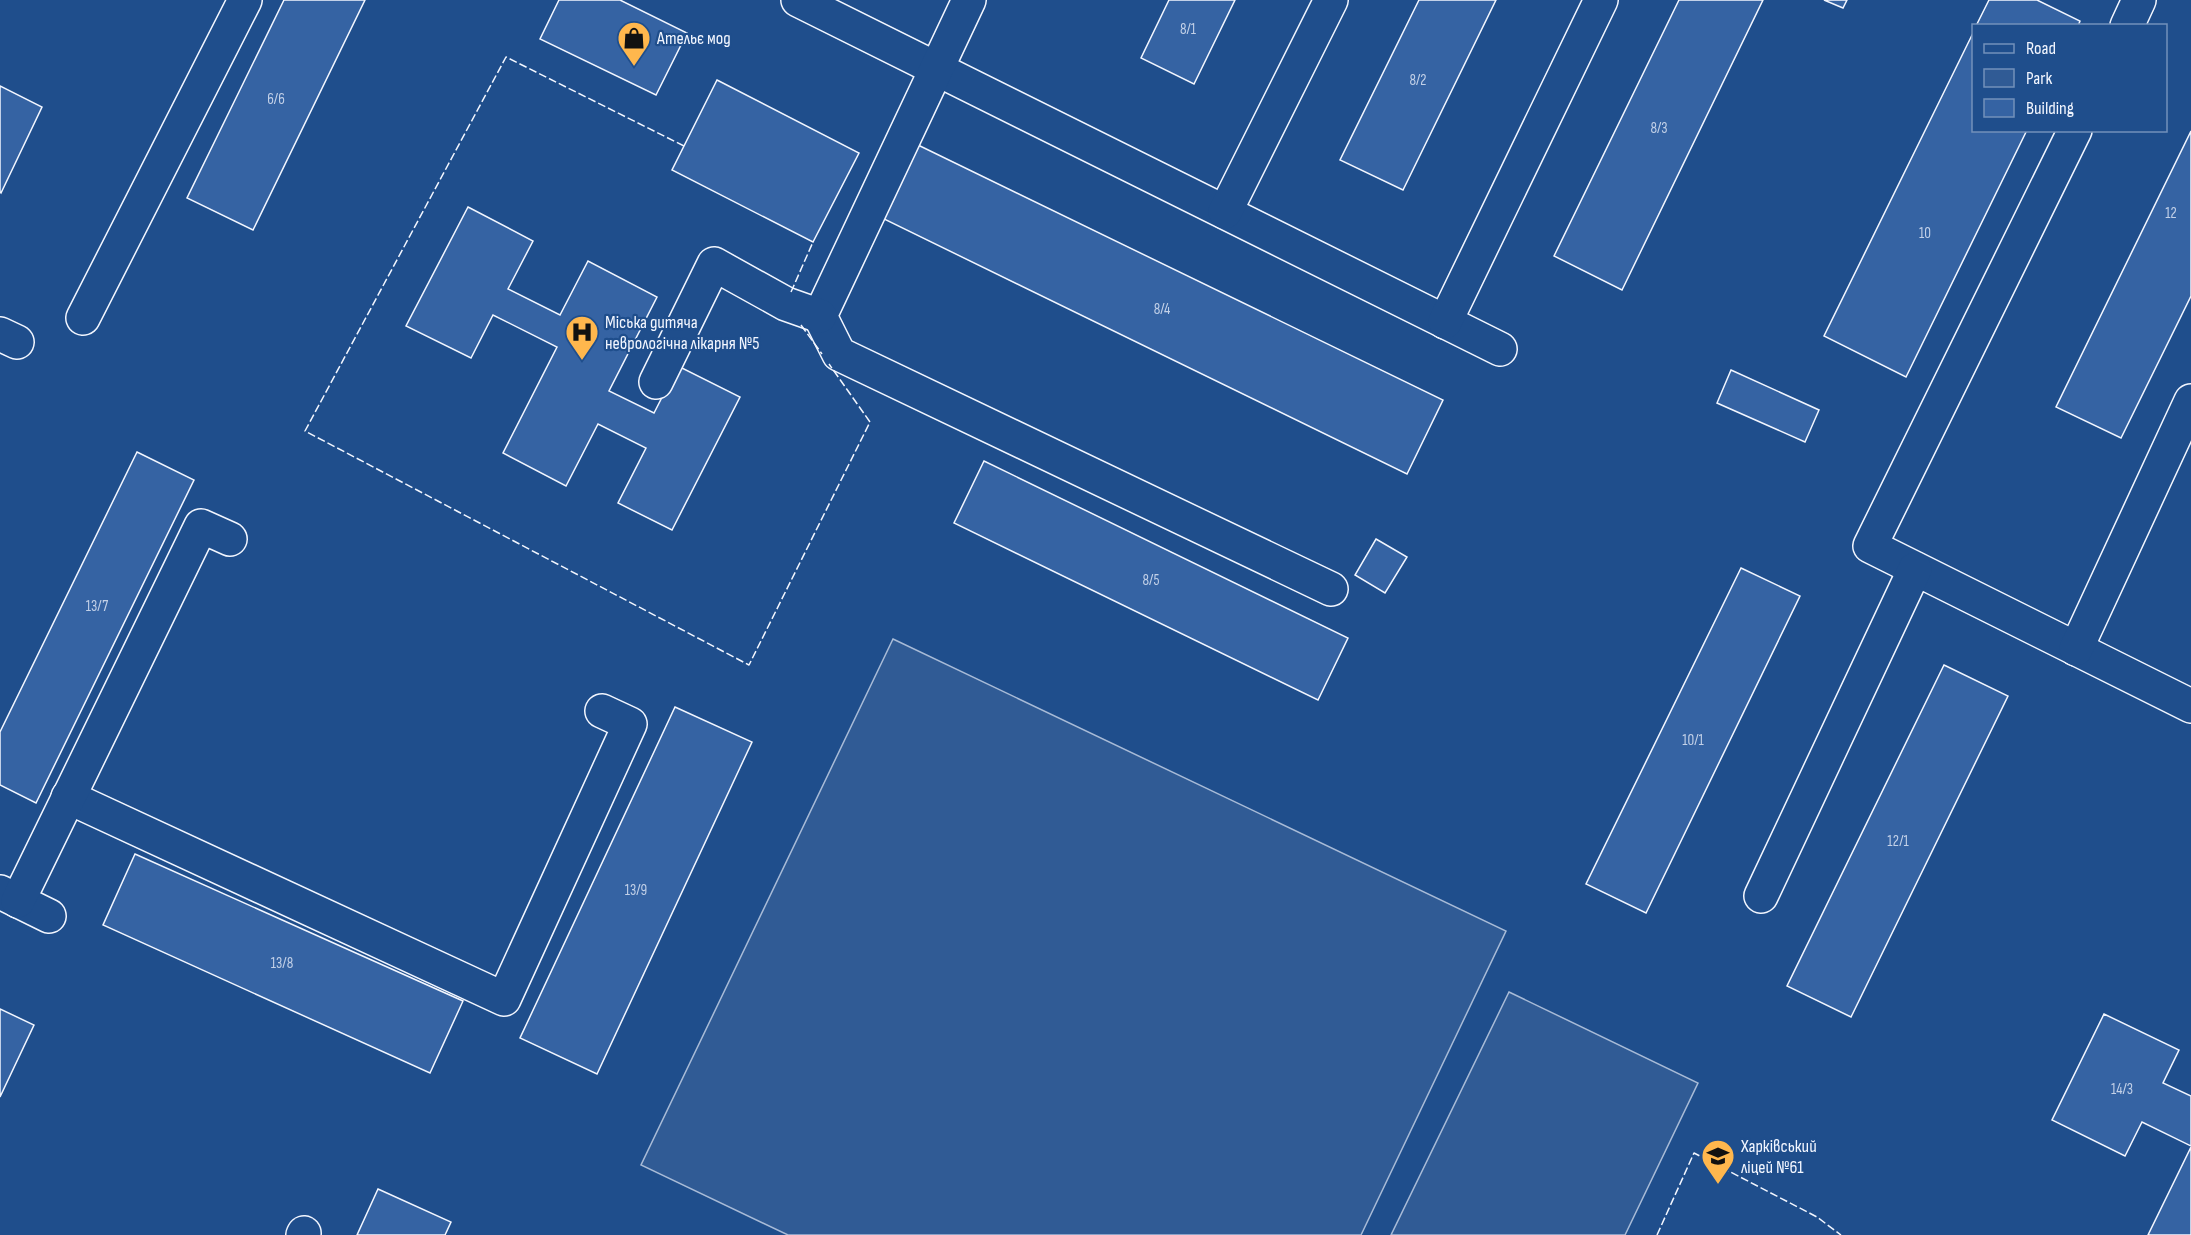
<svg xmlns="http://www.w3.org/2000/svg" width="2191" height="1235" viewBox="0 0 2191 1235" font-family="'Sofia Sans Condensed',sans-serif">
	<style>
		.green { fill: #305b95; stroke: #a8bbd7; stroke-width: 1.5 }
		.building { fill: #3563a3; stroke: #f2f6ff; stroke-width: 1.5 }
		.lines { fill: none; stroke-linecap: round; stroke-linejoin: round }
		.minor-casing { stroke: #f2f6ff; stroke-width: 36 }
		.minor { stroke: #1f4e8c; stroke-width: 33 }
		.fence { stroke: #f2f6ff; stroke-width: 1.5; stroke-dasharray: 8 3; stroke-linecap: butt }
		.labels { text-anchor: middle; stroke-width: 4.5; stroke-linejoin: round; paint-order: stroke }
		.number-label { font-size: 15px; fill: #c3d1e8 }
		.poi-label { font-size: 18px; fill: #f2f6ff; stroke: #1f4e8c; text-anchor: start }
	</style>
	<rect width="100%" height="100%" fill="#1f4e8c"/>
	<g class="green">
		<path d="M893,639l613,292 -145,304h-573l-147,-70z"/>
		<path d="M1509,992l189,91 -73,152h-234z"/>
	</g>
	<g class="building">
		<path d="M284,0h81l-112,230 -66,-32z"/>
		<path d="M559,0h61l67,33 -31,62 -116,-56z"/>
		<path d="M1169,0h66l-41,84 -53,-26z"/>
		<path d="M1419,0h77l-93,190 -63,-30z"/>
		<path d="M1679,0h84l-141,290 -68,-34z"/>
		<path d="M1824,0h23l-4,8z"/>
		<path d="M1989,0h48l43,21 -2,5h-102z"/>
		<path d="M1974,31v99h53l-121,247 -82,-41z"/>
		<path d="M717,80l142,73 -46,89 -141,-72z"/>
		<path d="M0,86l42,21 -41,86 -1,-1z"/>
		<path d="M2191,131v165l-70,142 -65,-31z"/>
		<path d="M918,145l525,255 -36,74 -525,-256z"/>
		<path d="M468,207l65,34 -25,48 52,26 28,-54 69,36 -48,94 45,22 24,-47 62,31 -68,133 -54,-27 28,-55 -48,-24 -32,62 -63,-33 54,-106 -64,-32 -22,43 -65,-32z"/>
		<path d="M1731,370l88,40 -14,32 -88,-39z"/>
		<path d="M137,452l57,28 -158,323 -36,-18v-53z"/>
		<path d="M984,461l364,177 -30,62 -364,-177z"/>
		<path d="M1376,539l31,18 -22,36 -30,-18z"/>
		<path d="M1741,568l59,28 -154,317 -60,-29z"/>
		<path d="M1944,665l64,31 -157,321 -64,-31z"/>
		<path d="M675,707l77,35 -155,332 -77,-36z"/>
		<path d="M135,854l328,147 -33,72 -327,-148z"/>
		<path d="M0,1009l34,16 -34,72z"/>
		<path d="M2104,1014l75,36 -16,33 28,13v50l-49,-24 -17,34 -73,-36z"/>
		<path d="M2191,1147v88h-43z"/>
		<path d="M378,1189l73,33 -6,13h-88z"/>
	</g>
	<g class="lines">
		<defs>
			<g id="minor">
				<path d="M798,0l702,349"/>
				<path d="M969,0l-149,316 19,38 492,235"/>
				<path d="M2127,26l12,-26"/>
				<path d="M2075,130l-205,416 321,160"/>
				<path d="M1225,212l106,-212"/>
				<path d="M83,318l162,-318"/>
				<path d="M1445,322l156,-322"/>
				<path d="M0,334l17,8"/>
				<path d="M656,382l58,-118 72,40 34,12"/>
				<path d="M2076,649l115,-248"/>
				<path d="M68,797l436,202 126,-275 -28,-13"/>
				<path d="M0,892l49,24"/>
				<path d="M1761,896l154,-327"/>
				<path d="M18,901l183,-375 29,13"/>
				<path d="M303,1235l1,-2"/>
			</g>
		</defs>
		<use href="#minor" class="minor-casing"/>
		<use href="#minor" class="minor"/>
		<g class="fence">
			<path d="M684,146l-178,-89 -201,374 444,234 121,-243 -41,-58"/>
			<path d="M791,292l22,-50"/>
			<path d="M801,325l21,29"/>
			<path d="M1657,1235l37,-82 123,64 24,18"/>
		</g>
	</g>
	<defs>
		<symbol id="shop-pin" viewBox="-11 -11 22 30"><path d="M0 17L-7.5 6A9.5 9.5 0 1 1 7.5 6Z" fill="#ffb74d" stroke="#1f4e8c"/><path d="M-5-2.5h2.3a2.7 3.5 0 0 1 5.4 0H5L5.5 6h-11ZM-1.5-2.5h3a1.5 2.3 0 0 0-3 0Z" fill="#111"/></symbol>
		<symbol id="hospital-pin" viewBox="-11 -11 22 30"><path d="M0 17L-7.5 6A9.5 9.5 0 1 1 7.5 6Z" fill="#ffb74d" stroke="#1f4e8c"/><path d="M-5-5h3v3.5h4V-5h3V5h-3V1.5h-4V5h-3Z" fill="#111"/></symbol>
		<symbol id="school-pin" viewBox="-11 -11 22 30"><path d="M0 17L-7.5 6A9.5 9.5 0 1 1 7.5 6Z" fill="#ffb74d" stroke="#1f4e8c"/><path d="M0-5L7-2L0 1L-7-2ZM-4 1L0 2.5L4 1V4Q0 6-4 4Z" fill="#111"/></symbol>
	</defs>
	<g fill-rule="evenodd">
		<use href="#shop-pin" x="615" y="19" width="38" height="52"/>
		<use href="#hospital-pin" x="563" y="313" width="38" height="52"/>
		<use href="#school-pin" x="1699" y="1137" width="38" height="52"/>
	</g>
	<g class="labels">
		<g class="number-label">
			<text x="1188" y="34">8/1</text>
			<text x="1418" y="85">8/2</text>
			<text x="276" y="104">6/6</text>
			<text x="1659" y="133">8/3</text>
			<text x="2171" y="218">12</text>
			<text x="1925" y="238">10</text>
			<text x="1162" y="314">8/4</text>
			<text x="1151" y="585">8/5</text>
			<text x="97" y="611">13/7</text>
			<text x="1693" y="745">10/1</text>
			<text x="1898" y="846">12/1</text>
			<text x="636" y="895">13/9</text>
			<text x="282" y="968">13/8</text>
			<text x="2122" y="1094">14/3</text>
		</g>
		<g class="poi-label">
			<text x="657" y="44">Ательє мод</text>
			<text x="605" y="328">Міська дитяча<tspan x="605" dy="21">неврологічна лікарня №5</tspan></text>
			<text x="1741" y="1152">Харківський<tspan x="1741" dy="21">ліцей №61</tspan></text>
		</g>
	</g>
	<rect x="1972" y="24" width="195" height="108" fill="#1f4e8c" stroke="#7391ba" stroke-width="1.5"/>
	<rect x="1984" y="44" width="30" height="9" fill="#1f4e8c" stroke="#7391ba" stroke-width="1.5"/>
	<text x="2026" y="54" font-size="18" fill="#f2f6ff">Road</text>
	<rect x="1984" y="69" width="30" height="18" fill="#305b95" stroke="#7391ba" stroke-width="1.5"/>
	<text x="2026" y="84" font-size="18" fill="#f2f6ff">Park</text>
	<rect x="1984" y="99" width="30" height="18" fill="#3563a3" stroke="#7391ba" stroke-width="1.5"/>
	<text x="2026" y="114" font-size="18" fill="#f2f6ff">Building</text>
</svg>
